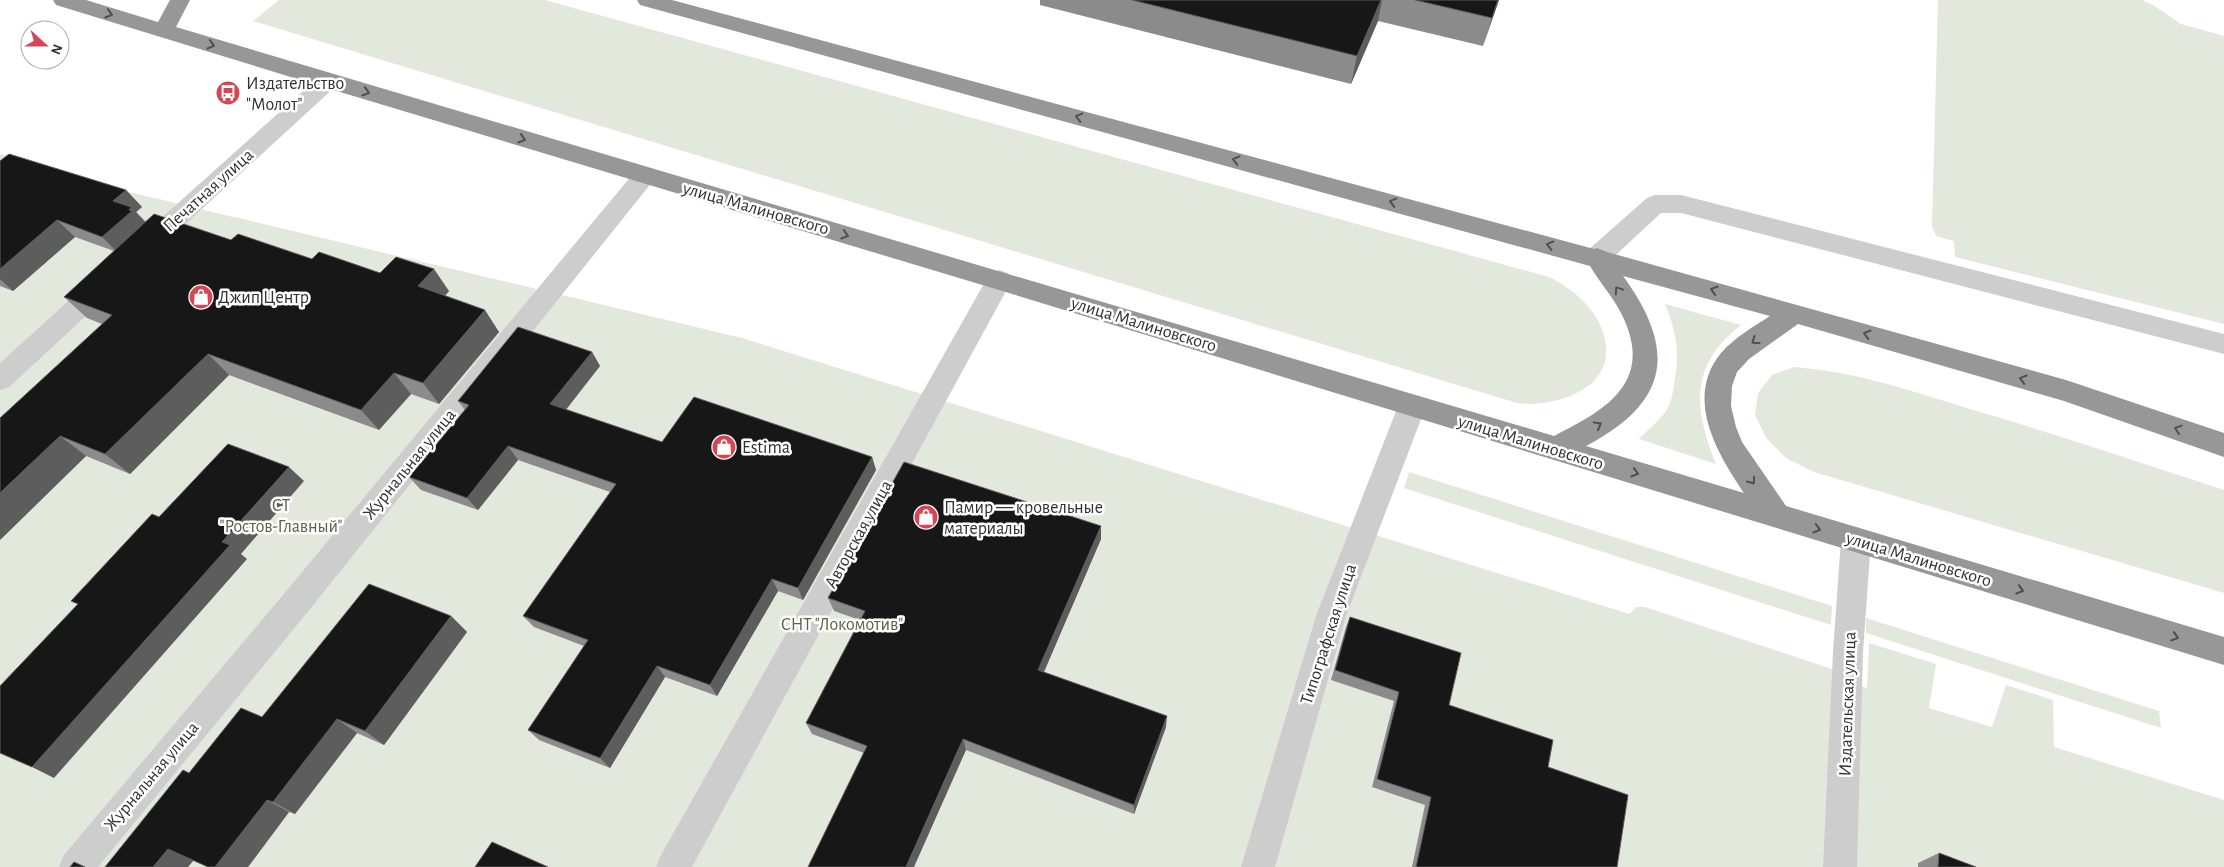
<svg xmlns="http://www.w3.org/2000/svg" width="2224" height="867" viewBox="0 0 2224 867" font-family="'Alegreya Sans',sans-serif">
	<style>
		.green { fill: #e3e8dd }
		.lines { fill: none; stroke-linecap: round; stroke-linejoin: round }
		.lane { fill: #cdcdcd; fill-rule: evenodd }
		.street { fill: #cdcdcd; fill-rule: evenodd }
		.highway { fill: #979797; fill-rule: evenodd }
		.wall { fill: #8b8b8b }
		.shaded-wall { fill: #5d5d5d }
		.building { fill: #171717; stroke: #5d5d5d }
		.oneway { stroke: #4f4f4f }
		.labels { text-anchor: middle; stroke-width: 5; stroke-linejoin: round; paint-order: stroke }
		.poi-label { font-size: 18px; fill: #303030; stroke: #fff; text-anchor: start }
		.street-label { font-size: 18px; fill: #303030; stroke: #fff }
		.park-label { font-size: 18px; fill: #546742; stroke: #fff }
	</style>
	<rect width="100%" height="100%" fill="#fff"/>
	<g class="green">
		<path d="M279,0h266l1004,277c27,13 56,39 57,71 3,44 -56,60 -89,55l-1264,-382z"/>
		<path d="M1938,0h204l11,5 28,19 43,12v288l-269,-67 -1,-16 -18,-5 -4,-10z"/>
		<path d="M0,154l70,24 672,160 887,276 7,-7h9l193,64v8l29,9 2,-45 67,21 -7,44 63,19 14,-42 47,15 1,47 170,53v67h-2224z"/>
		<path d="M1665,304l76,21c-52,41 -47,82 -25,139l-77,-25c9,-9 20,-18 27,-28 5,-7 7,-18 8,-26 6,-32 3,-51 -9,-81z"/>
		<path d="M1794,367c57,4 112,22 166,39 89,26 176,55 264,84v103l-410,-121 -28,-14 -19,-19 -12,-24 3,-22 14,-18z"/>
		<path d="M1409,472l423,134 -1,19 -427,-137z"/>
		<path d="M1866,618l293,93 2,17 -295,-95z"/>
	</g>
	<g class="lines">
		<path class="lane" d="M1655,195h26l543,139v20l-543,-141h-20l-55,51 -9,2 -9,-2 -3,-7 3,-7 59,-52z"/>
		<g class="street">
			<path d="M328,74l8,2 3,5 -3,5 -180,165 -9,3 -9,-3 -3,-6 3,-6 182,-163z"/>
			<path d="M645,167l8,2 4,6 -4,6 -343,428 -212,258h-39l5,-12 224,-266 349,-420z"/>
			<path d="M999,270l9,3 4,7 -320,587h-36l5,-12 329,-582z"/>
			<path d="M104,274l9,3 4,7 -4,7 -104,96 -9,3v-27l95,-86z"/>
			<path d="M1412,395l10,3 4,8 -80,210 -71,251h-34l75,-251 82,-210 4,-8z"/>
			<path d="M1856,527l10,4 5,9 -8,112 -6,215h-34l10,-215 8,-112 5,-9z"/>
		</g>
		<path class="highway" d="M53,0h33l72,22 12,-22h20l-14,27 1378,409c52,-26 101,-54 68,-121 -8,-17 -22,-32 -32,-49l-950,-261 -3,-5h35l922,249 3,-1 10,4 459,128 158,53v24l-160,-56 -266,-77 -49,35 -12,13 -5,14 -1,20 5,21 6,15 44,64 438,131v28l-1225,-375 -679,-204 -264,-81zM1623,276l147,40c-17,11 -36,22 -49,37 -37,45 -4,100 23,140l-158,-47c84,-44 91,-96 37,-170z"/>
	</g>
	<g class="wall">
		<path d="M1040,0h459l-16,46 -105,-25 -27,63 -311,-79z"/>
		<path d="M0,161l126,29 16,17 -6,5 10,10 85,18 81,19 68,14 69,18 -4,5 54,36 -60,72 -28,-10 -32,36 -150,-55 -99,99 -44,-18 -86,84 102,-216 -15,-6 -23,-21 50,-46 -39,-14 -62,54 -13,-5z"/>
		<path d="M592,352l8,14 -34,44 96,32 210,15 4,13 -73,130 -25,-9 -61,105 -52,-19 -55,91 -71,-28 -11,-10 56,-84 -50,-19 -11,-11 87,-124 -92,-32 -40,50 -57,-20 -12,-13 56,-67 -7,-9z"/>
		<path d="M1101,539l-57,133 122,55 -32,87 -168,-64 -102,3 -52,-19 -6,-11 54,-103 -26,-9 -6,-13z"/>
		<path d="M451,616l16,16 -83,113 -27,-12 -62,81 -6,-2 -41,55h-40l-15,-7 -5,7h-83l84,-94 73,-56z"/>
		<path d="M1350,617l99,88 99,62 69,100h-205l13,-62 -53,-18 22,-86 -63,-21 15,-53z"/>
		<path d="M1939,853l37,14h-58v-4z"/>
	</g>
	<g class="shaded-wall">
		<path d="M1381,0h1l-4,21 -27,63 6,-28z"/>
		<path d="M1498,0h1l-16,46z"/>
		<path d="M126,190l16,17 -6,5 11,12 -28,30 -17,-17 11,-36z"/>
		<path d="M57,220l18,17 -62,54 -13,-12v-10z"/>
		<path d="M434,269l15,22 -15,17 -16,-22z"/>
		<path d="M485,310l14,22 -60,72 -16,-21z"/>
		<path d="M592,352l8,14 -41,52 -9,-14z"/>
		<path d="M208,354l21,21 -99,99 -25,-20z"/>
		<path d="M394,373l17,21 -32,36 -18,-20z"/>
		<path d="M60,436l26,20 -86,84v-47z"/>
		<path d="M508,446l10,14 -40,50 -11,-12z"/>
		<path d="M872,457l4,13 -73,130 -5,-12z"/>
		<path d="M289,467l15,14 -63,73 6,5 -193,219 -22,-11 190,-225z"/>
		<path d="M1101,526v13l-61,142 -2,-11z"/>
		<path d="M772,579l6,12 -61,105 -7,-11z"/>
		<path d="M451,616l16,16 -83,113 -19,-14z"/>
		<path d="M657,666l8,11 -55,91 -10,-10z"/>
		<path d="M1167,716l-1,11 -32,87v-9z"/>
		<path d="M337,719l20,14 -62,81 -22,-12z"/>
		<path d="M963,739l3,11 -52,117h-8z"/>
		<path d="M267,800l22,12 -41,55h-33z"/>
		<path d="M168,849l26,11 -6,7h-35z"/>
	</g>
	<g class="building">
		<path d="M1132,0h249l-24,56z"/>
		<path d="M1415,0h83l-6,18z"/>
		<path d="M9,154l117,36 -13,11 18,6 -2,3 3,1 -30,26 -45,-17 -57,49v-108z"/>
		<path d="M154,214l77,26 7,-6 74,25 7,-7 61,21 16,-16 38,12 -16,17 67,24 -62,73 -29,-10 -33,37 -153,-56 -103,100 -45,-18 -60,57v-75l112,-103 -48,-18z"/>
		<path d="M518,327l74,25 -42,52 112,38 32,-45 178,60 -74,131 -26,-9 -62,106 -53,-19 -57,92 -72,-28 60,-90 -65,-24 93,-132 -108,-38 -41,52 -58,-21 60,-72 -11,-4z"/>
		<path d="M228,444l61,23 -67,75 8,3 -198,222 -32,-14v-67l78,-82 -7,-3 81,-87 7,3z"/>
		<path d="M904,462l197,64 -63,144 129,46 -33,89 -171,-66 -57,128h-98l59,-121 -61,-23 59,-112 -37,-13z"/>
		<path d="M369,584l82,32 -86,115 -28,-12 -64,83 -6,-2 -52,67h-7l-40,-18 -15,18h-48l78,-97 6,3 52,-65 21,9z"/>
		<path d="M1350,617l111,36 -12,52 104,35 -5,27 80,28 -11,72h-201l15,-70 -54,-18 22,-87 -64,-22z"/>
		<path d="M492,842l56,25h-73z"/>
		<path d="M1939,853l37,14h-38z"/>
		<path d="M74,862l11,5h-15z"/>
	</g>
	<defs><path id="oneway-chevron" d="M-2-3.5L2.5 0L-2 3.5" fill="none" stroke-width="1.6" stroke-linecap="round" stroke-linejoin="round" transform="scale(1.25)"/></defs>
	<g class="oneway">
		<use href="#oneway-chevron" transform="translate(109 14) rotate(17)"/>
		<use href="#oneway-chevron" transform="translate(211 45) rotate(17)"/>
		<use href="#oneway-chevron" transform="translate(366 92) rotate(17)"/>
		<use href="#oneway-chevron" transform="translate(1079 117) rotate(-165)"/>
		<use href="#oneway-chevron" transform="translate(522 139) rotate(17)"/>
		<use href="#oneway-chevron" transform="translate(1236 160) rotate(-165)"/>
		<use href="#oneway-chevron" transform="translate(1393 202) rotate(-165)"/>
		<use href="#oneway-chevron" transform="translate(845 235) rotate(16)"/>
		<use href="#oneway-chevron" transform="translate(1550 245) rotate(-165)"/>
		<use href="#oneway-chevron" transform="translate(1618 290) rotate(-124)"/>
		<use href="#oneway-chevron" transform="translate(1714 290) rotate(-164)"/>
		<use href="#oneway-chevron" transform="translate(1867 334) rotate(-164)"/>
		<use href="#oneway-chevron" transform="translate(1755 341) rotate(144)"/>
		<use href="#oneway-chevron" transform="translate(2023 379) rotate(-164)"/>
		<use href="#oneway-chevron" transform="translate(1598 425) rotate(-29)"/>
		<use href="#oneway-chevron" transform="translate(2178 429) rotate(-161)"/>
		<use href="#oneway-chevron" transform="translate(1635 473) rotate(17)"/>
		<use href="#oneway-chevron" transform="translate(1752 481) rotate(55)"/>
		<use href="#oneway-chevron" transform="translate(1817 529) rotate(17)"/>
		<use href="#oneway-chevron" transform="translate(2020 590) rotate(17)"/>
		<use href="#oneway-chevron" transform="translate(2175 637) rotate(17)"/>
	</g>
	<defs>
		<symbol id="bus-disc" viewBox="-11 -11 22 22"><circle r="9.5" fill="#d24655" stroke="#fff"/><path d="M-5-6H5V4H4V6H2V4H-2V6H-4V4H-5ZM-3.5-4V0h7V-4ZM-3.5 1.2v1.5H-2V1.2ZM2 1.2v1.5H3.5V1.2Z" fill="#fff"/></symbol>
		<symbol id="shop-disc" viewBox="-11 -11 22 22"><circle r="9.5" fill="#d24655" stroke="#fff"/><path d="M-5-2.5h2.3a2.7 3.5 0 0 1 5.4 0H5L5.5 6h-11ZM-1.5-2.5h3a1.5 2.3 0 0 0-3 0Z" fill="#fff"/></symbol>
	</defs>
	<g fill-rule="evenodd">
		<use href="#bus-disc" x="214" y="79" width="28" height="28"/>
		<use href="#shop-disc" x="187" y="283" width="28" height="28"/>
		<use href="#shop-disc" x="710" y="433" width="28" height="28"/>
		<use href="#shop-disc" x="912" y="503" width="28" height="28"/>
	</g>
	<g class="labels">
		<g class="poi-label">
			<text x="246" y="89">Издательство<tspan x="246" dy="21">"Молот"</tspan></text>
			<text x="218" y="303">Джип Центр</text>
			<text x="742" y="453">Estima</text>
			<text x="944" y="513">Памир — кровельные<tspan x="944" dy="21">материалы</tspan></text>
		</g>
		<g class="street-label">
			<text transform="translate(208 190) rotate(-42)" y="6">Печатная улица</text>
			<text transform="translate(756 208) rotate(16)" y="6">улица Малиновского</text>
			<text transform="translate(1144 324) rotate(17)" y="6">улица Малиновского</text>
			<text transform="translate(1531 442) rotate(17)" y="6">улица Малиновского</text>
			<text transform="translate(409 464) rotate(-51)" y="6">Журнальная улица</text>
			<text transform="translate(858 534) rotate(-61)" y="6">Авторская улица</text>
			<text transform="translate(1919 559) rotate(17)" y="6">улица Малиновского</text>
			<text transform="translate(1328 634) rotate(-72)" y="6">Типографская улица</text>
			<text transform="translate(1847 704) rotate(-88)" y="6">Издательская улица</text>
			<text transform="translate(151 776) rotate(-50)" y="6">Журнальная улица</text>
		</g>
		<g class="park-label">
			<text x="281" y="511">СТ<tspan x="281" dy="21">"Ростов-Главный"</tspan></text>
			<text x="842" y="630">СНТ "Локомотив"</text>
		</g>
	</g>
	<g transform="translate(45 45) rotate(111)"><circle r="24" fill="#ffffff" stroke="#acacac"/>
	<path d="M0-4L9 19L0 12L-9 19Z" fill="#d24655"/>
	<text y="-8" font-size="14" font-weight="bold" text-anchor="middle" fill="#303030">N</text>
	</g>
</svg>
